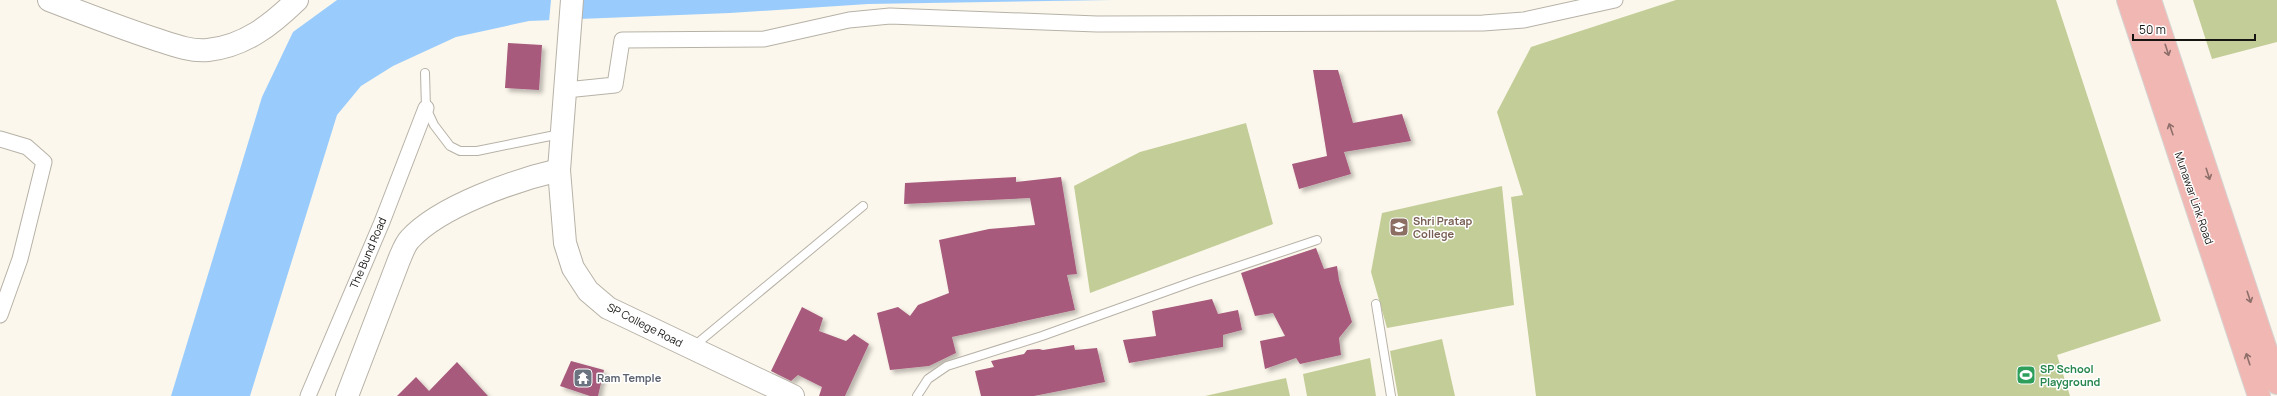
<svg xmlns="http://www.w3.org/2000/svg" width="2277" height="396" viewBox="0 0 2277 396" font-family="Manrope,sans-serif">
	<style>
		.green { fill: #c3cd97 }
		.water { fill: #99ccfc }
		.pier { fill: #fcf7ec }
		.building { fill: #a75a7c; filter: url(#shadow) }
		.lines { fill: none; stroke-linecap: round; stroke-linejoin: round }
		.lane-casing { stroke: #b7b2a7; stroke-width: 10 }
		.street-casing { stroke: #b7b2a7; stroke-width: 17 }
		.secondary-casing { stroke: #b7b2a7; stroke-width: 24 }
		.primary-casing { stroke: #d5d5d4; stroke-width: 24 }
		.lane { stroke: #fff; stroke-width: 8 }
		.street { stroke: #fff; stroke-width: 15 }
		.secondary { stroke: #fff; stroke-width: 22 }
		.primary { stroke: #f1b8b3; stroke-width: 22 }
		.oneway { stroke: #8f6f6b }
		.labels { text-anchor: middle; stroke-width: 3; stroke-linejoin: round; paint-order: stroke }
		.street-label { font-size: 11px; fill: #171512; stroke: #fff }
		.education-label { font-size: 11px; font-weight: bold; fill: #785e54; stroke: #fff; text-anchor: start }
		.leisure-label { font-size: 11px; font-weight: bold; fill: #27864d; stroke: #fff; text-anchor: start }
		.worship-label { font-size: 11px; font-weight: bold; fill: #5b616d; stroke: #fff; text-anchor: start }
	</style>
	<defs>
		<filter id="shadow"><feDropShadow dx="3.5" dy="3.5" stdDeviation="2" flood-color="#0004"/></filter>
	</defs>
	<rect width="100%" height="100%" fill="#fcf7ec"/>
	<g class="green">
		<path d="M1676,0h380l105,321 -104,34 13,41h-534l-25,-199 12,-2 -26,-83 34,-65z"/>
		<path d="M2193,0h84v42l-65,17z"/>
		<path d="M1246,123l27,101 -183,69 -16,-107 66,-34z"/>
		<path d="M1502,186l12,119 -127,23 -16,-56 11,-59z"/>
		<path d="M1442,339l13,57h-57l-8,-45z"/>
		<path d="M1370,358l6,38h-69l-4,-22z"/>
		<path d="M1286,378l4,18h-85z"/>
	</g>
	<path class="water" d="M337,0h775l-244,4 -138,9 -201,8 -73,16 -63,29 -32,20 -24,29 -87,281h-79l91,-299 31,-65z"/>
	<path class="pier" d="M551,0h27l-1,21 -28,1z"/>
	<g class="building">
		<path d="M508,43l34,2 -3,45 -34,-2z"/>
		<path d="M1313,70h25l15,53 49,-9 9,27 -67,11 7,22 -52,15 -7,-25 35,-8z"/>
		<path d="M1016,177v5l45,-5 16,97 -10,1 8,35 -123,27 4,16 -27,13 -39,4 -13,-57 21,-6 12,9 8,-11 31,-12 -10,-53 50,-11 46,-4 -5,-27 -126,6 1,-21z"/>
		<path d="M1316,248l8,21 13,-3 2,14 13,42 -13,16 2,17 -41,9 -4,-6 -31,11 -5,-28 25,-5 -12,-23 -18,3 -14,-43z"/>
		<path d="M1212,299l6,15 20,-4 4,20 -19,5v12l-94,16 -6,-23 33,-4 -4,-25z"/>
		<path d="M802,307l21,11 -4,13 27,10 8,-7 15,10 -24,52h-26l3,-9 -24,-12 -7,6 -20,-10z"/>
		<path d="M1074,345l1,5 22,-2 8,34 -71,14h-53l-6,-25 19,-4 -3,-6 33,-7 3,-4 12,-1 4,1z"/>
		<path d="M571,361l33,9 -6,26h-8l-30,-10z"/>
		<path d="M457,362l31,34h-91l19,-19 13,14z"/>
	</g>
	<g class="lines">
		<defs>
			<g id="lane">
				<path d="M425,73l1,35 8,17 16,21 10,5h17l83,-17"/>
				<path d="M1376,304l15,92"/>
				<path d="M694,346l169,-140"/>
				<path d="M917,396l11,-17 19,-13 95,-30 153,-55 122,-41"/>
			</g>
			<g id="street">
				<path d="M566,90l49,-5 7,-45 142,-1 85,-19 41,-4 207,8 386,-1 41,-3 91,-20"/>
				<path d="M0,139l27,8 17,15 -24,97 -20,56"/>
				<path d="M308,396l74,-174 44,-114"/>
			</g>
			<g id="secondary">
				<path d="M49,0c36,14 72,28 109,40 15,5 34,12 50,10 37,-4 63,-25 89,-50"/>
				<path d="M572,0l-13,170 6,73 8,25 15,23 20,17 185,88"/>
				<path d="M347,396l52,-136c3,-7 6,-16 11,-21 30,-33 106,-59 149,-69"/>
			</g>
			<g id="primary">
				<path d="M2128,0l131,396"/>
				<path d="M2150,0l127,383"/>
			</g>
		</defs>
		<use href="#lane" class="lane-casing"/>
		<use href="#street" class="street-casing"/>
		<use href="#secondary" class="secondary-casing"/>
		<use href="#primary" class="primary-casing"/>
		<use href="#lane" class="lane"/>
		<use href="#street" class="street"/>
		<use href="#secondary" class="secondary"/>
		<use href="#primary" class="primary"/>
	</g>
	<defs><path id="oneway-shaft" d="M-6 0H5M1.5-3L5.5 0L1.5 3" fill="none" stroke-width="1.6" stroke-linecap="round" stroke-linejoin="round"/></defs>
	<g class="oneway">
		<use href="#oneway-shaft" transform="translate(2167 50) rotate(72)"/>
		<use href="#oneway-shaft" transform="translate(2171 129) rotate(-109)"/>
		<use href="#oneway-shaft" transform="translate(2208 174) rotate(72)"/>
		<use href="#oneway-shaft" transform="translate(2249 297) rotate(72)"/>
		<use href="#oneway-shaft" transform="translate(2248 359) rotate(-108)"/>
	</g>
	<defs>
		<symbol id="university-square" viewBox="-11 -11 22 22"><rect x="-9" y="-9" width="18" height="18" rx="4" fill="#8d6e63" stroke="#fff"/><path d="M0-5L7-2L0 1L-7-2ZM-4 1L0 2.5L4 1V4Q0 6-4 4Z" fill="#fff"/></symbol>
		<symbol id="stadium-square" viewBox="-11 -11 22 22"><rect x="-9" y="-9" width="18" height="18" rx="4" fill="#2e9e5b" stroke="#fff"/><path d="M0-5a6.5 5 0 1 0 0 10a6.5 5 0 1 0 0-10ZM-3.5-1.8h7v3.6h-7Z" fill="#fff"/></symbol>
		<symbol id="temple-square" viewBox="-11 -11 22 22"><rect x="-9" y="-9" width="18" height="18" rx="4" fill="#6b7280" stroke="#fff"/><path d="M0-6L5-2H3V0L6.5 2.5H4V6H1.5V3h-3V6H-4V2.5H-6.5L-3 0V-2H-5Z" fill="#fff"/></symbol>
	</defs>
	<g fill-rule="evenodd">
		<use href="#university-square" x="1388" y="216" width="22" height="22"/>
		<use href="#stadium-square" x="2015" y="364" width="22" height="22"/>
		<use href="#temple-square" x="572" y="367" width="22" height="22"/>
	</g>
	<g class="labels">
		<g class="street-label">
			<text transform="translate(2194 198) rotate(71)" y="4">Munawar Link Road</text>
			<text transform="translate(368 253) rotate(-67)" y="4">The Bund Road</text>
			<text transform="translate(645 325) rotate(27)" y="4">SP College Road</text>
		</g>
		<g class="education-label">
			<text x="1413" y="225">Shri Pratap<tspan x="1413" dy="13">College</tspan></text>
		</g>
		<g class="leisure-label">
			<text x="2040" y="373">SP School<tspan x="2040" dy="13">Playground</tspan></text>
		</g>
		<g class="worship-label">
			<text x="597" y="382">Ram Temple</text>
		</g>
	</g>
	<path d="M2133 34v6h122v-6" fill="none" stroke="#171512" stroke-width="2"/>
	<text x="2139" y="34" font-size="12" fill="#171512" stroke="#ffffff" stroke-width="3" paint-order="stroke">50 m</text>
</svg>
